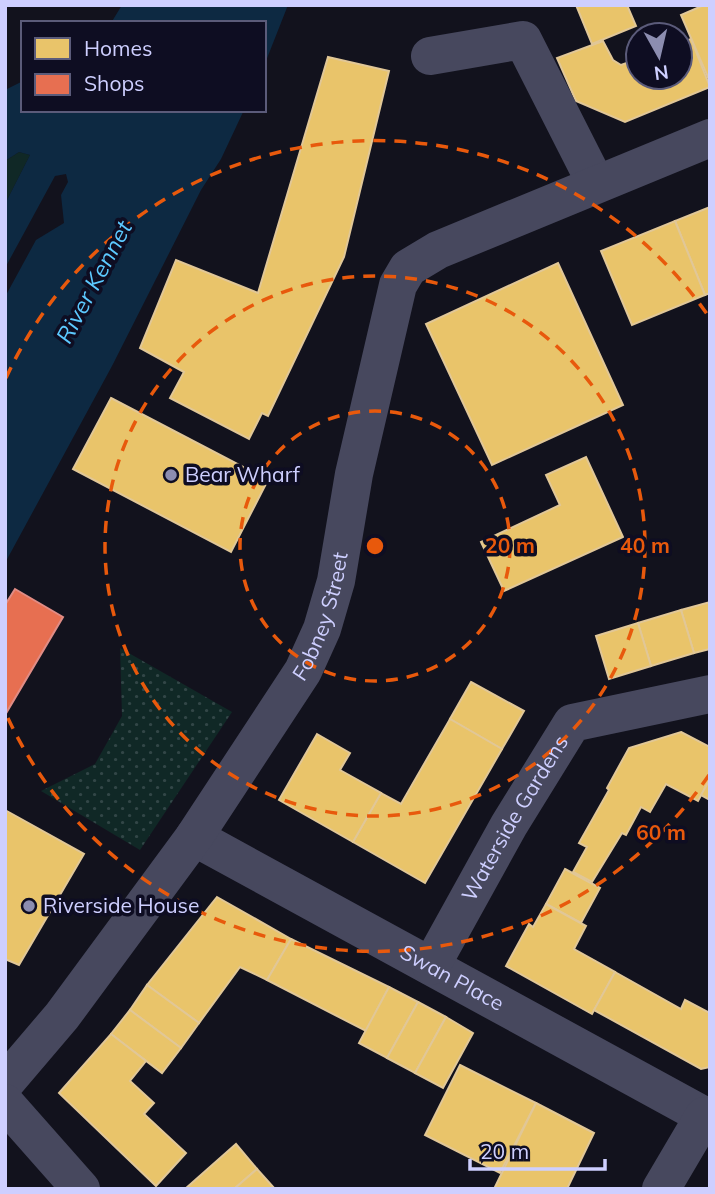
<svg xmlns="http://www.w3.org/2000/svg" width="715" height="1194" viewBox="0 0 715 1194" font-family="Mulish,sans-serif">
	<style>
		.grass { fill: url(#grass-dots) }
		.park { fill: #102826 }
		.water { fill: #0d2942 }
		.homes { fill: #e9c46a; stroke: #e1c797; stroke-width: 2 }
		.shops { fill: #e76f51; stroke: #e08c85; stroke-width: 2 }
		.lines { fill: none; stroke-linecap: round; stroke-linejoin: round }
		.minor { stroke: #47485e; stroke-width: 38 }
		.ring { fill: none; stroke: #e8590c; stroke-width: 3.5; stroke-dasharray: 12 9 }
		.poi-dot { fill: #8c8db0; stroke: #0e0d22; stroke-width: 2.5 }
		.labels { text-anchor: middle; stroke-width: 7; stroke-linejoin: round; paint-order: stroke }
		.poi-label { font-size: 21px; fill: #cecfff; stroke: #0e0d22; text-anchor: start }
		.street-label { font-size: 21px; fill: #cecfff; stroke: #0e0d22 }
		.water-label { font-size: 23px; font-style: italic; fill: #5cc9ff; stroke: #0e0d22 }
		.centre { fill: #e8590c; stroke: #0e0d22; stroke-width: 3.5 }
		.ring-label { font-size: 21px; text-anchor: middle; font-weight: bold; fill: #e8590c; stroke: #0e0d22; stroke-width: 7; stroke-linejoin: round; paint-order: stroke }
	</style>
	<defs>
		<pattern id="grass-dots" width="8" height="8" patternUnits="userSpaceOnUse" patternTransform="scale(1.75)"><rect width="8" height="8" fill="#102826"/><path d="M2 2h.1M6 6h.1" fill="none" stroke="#324647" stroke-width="1.8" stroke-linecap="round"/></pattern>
	</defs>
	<rect width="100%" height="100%" fill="#12121d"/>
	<path class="grass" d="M120,648l112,64 -92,138 -99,-59 54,-27 27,-48z"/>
	<path class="park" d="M19,152l11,3 -25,49v-43z"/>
	<g class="water">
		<path d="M122,5h166l-24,61v-43h-153z"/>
		<path d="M23,81v29h221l-23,49 -20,31 -89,176 -107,197v-266l31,-57 28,-17 -3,-28 7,-13 -2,-8 -11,2 -50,92v-64l25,-49 -11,-3 -14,9v-71z"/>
	</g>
	<g class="homes">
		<path d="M576,5h51l9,21 -44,18z"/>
		<path d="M704,5h6v77l-29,-67z"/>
		<path d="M691,39l19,48 -85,35 -49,-21 -19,-43 46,-17 10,19 8,5 17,-6v18h42v-34z"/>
		<path d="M328,57l61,14 -45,186 -76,159 -6,-3 -13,26 -79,-41 14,-26 -44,-24 36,-88 82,33z"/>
		<path d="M710,207v86l-5,2 -30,-74z"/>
		<path d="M675,221l30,74 -73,30 -31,-74z"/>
		<path d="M558,263l65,142 -131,60 -66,-141z"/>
		<path d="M111,398l157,82 -37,72 -158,-83z"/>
		<path d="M586,457l37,80 -119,54 -23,-49 79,-37 -14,-30z"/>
		<path d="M710,602v47l-16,4 -13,-43z"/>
		<path d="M681,610l13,43 -43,13 -13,-43z"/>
		<path d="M638,623l13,43 -42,13 -13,-43z"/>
		<path d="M471,682l53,29 -22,38 -52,-30z"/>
		<path d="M450,719l52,30 -77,134 -72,-41 28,-49 20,11z"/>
		<path d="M681,732l29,15v32l-12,22 -32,-17 -16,28 -9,-5 -15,28 -4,-2 -30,49 -19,-10 14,-25 -8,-4 30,-53 -2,-2 22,-40z"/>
		<path d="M317,734l33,19 -10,17 41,23 -28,49 -74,-42z"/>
		<path d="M710,779v21l-9,-5z"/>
		<path d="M5,810l79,44 -65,111 -14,-6z"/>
		<path d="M565,869l35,19 -19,35 -35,-19z"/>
		<path d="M217,897l74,42 -24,41 -27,-13 -41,56 -52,-38z"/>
		<path d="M546,904l40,22 -12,23 41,23 -23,42 -86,-48 23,-42 4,3z"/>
		<path d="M291,939l98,48 -23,44 -99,-51z"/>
		<path d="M615,972l66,37 4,-9 25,13v54l-9,2 -107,-59z"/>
		<path d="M147,985l52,38 -18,25 -51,-38z"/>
		<path d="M389,987l29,15 -31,56 -28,-15z"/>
		<path d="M418,1002l28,15 -31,56 -28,-15z"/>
		<path d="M130,1010l51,38 -19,25 -51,-39z"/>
		<path d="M446,1017l27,16 -30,55 -28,-15z"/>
		<path d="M111,1034l35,27 -16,20 24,22 -10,11 42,39 -30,33 -97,-93z"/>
		<path d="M460,1065l76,38 -36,70 -75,-38z"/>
		<path d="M536,1103l58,30 -27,56h-73z"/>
		<path d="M236,1144l21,25 -23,20h-49z"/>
		<path d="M257,1169l18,20h-41z"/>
	</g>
	<path class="shops" d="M15,589l48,28 -58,98v-110z"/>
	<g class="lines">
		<g class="minor">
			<path d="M430,56l93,-16 73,144"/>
			<path id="s1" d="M194,837l516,282"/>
			<path id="s2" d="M431,966l78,-141 63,-102 138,-29"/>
			<path id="s3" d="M5,1083l57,-67 132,-179 109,-166 19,-42 14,-48 18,-107 44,-189 10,-17 30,-18 272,-112"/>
			<path d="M5,1103l76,86"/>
			<path d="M661,1189l43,-73"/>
		</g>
	</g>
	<g class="ring">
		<circle cx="375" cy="546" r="135"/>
		<circle cx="375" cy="546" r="270"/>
		<path d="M709 775A405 405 0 0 1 6 714M6 378A405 405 0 0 1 709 317"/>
	</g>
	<g class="poi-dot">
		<circle cx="171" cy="475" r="7"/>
		<circle cx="29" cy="906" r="7"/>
	</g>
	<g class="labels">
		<g class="poi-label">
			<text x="185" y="482">Bear Wharf</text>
			<text x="43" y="913">Riverside House</text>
		</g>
		<g class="street-label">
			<text dy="7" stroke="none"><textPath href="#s3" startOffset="567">Fobney Street</textPath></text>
			<text dy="7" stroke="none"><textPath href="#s2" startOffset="170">Waterside Gardens</textPath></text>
			<text dy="7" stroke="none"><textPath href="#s1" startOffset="294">Swan Place</textPath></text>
		</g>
		<g class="water-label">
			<text transform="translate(94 282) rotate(-62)" y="8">River Kennet</text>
		</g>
	</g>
	<circle cx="375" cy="546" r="10" class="centre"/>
	<g class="ring-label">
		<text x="510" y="553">20 m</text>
		<text x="645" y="553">40 m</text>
		<text x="661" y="840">60 m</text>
	</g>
	<rect width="715" height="1194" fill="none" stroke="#cecfff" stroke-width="14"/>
	<rect x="21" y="21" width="245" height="91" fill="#0e0d22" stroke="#5b5b7a" stroke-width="2"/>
	<rect x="35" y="38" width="35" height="21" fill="#e9c46a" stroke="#5b5b7a" stroke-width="2"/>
	<text x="84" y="56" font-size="21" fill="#cecfff">Homes</text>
	<rect x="35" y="74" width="35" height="21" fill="#e76f51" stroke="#5b5b7a" stroke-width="2"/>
	<text x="84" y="91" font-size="21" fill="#cecfff">Shops</text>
	<g transform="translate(659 56) rotate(172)"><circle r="33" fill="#0e0d22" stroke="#5b5b7a" stroke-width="2"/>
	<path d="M0-5L12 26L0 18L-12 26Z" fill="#8c8db0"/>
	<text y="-10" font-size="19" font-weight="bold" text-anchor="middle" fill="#cecfff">N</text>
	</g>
	<path d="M470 1159v10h135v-10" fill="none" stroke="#cecfff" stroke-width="3.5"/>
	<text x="480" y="1159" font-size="21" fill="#cecfff" stroke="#0e0d22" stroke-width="5" paint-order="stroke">20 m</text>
</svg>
